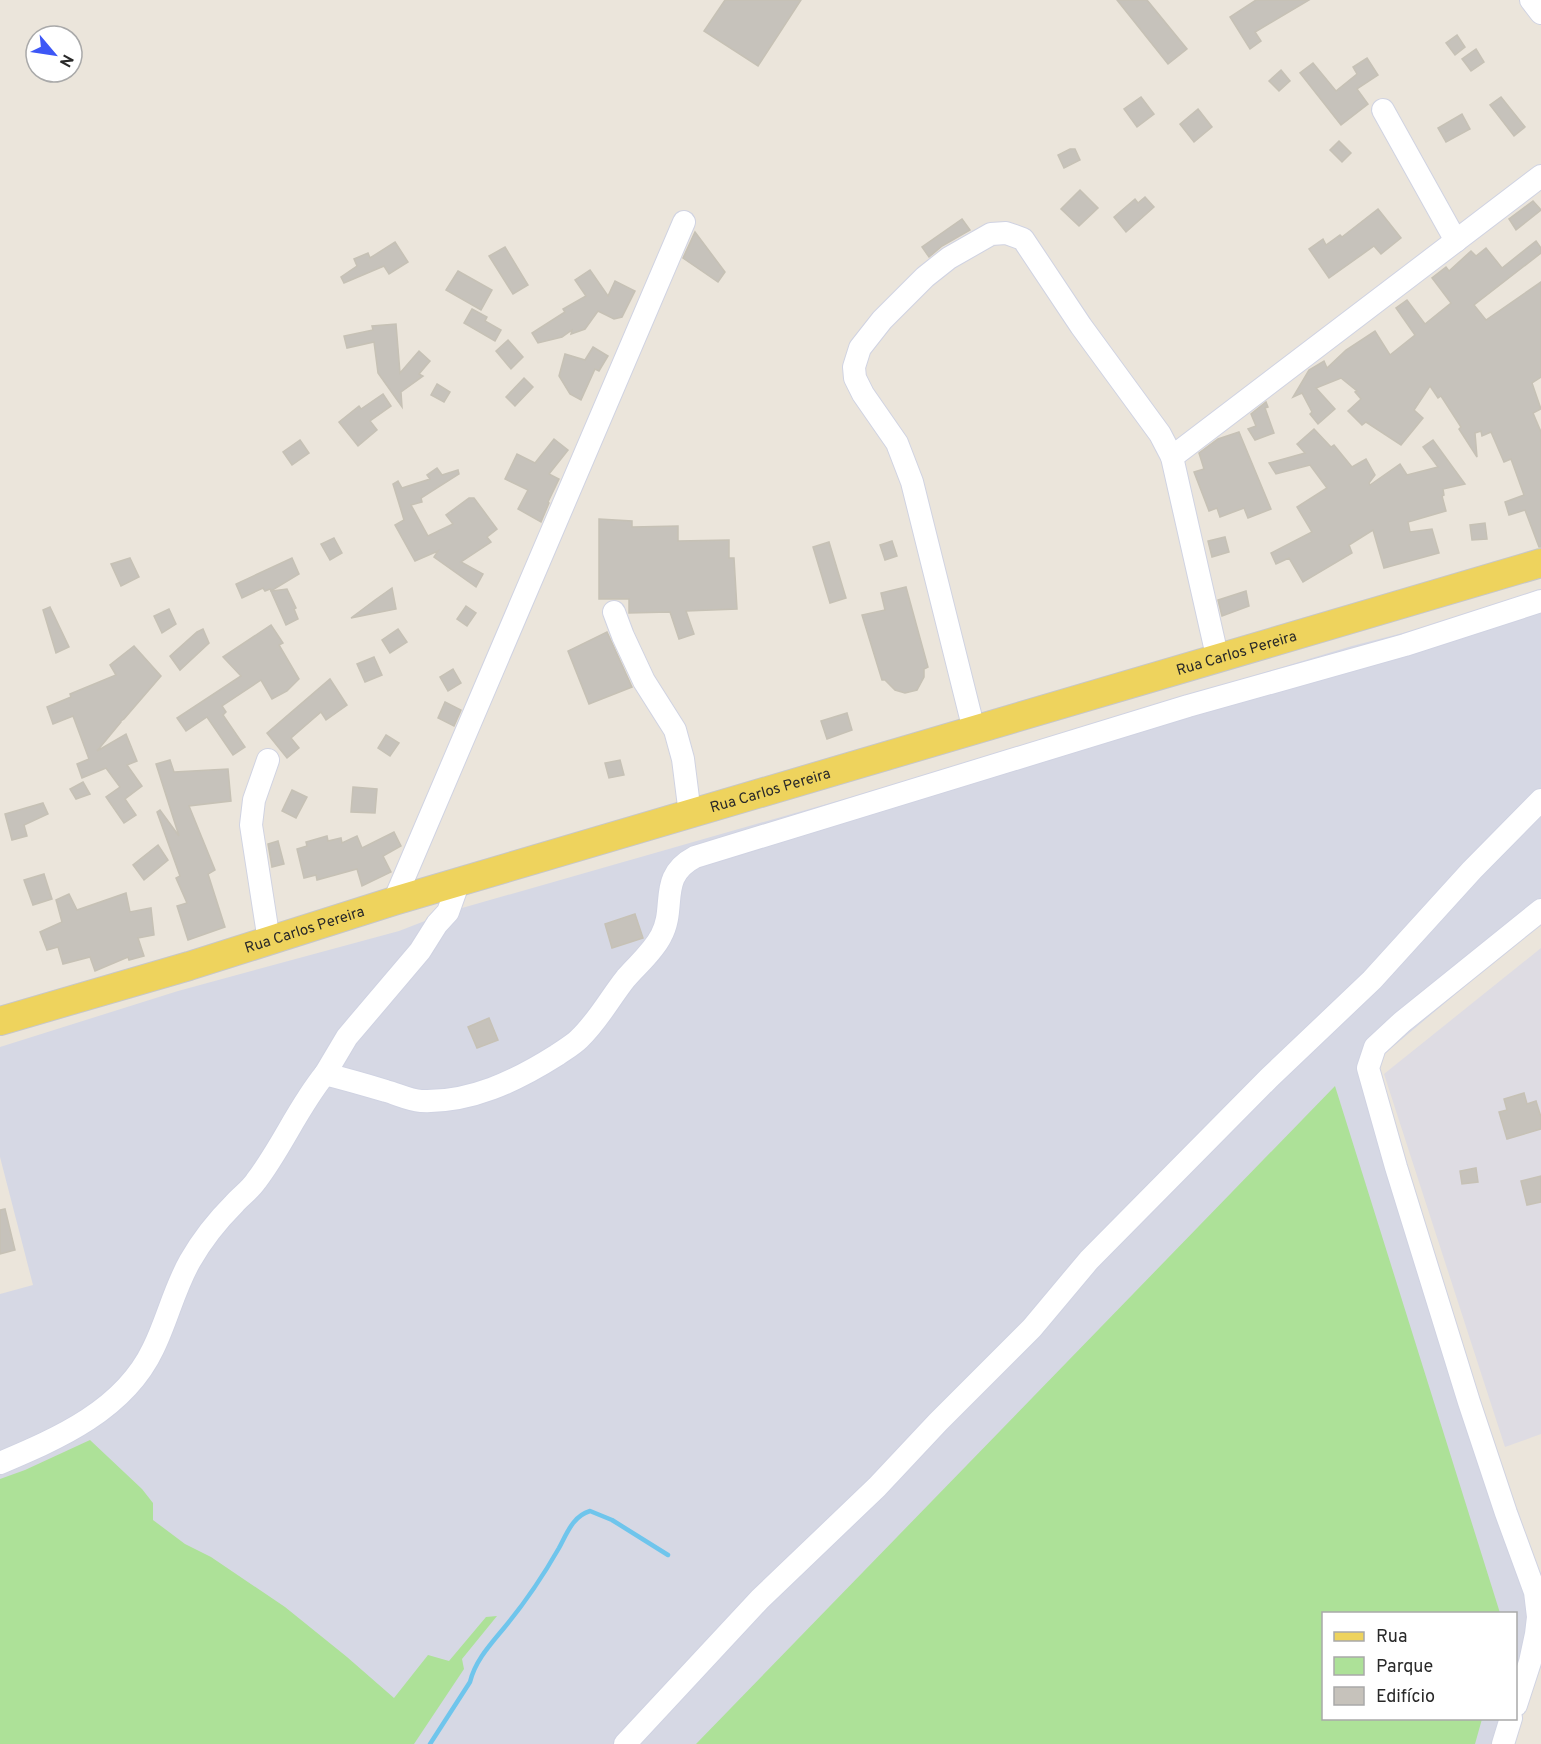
<svg xmlns="http://www.w3.org/2000/svg" width="1541" height="1744" viewBox="0 0 1541 1744" font-family="Overpass,sans-serif">
	<style>
		.industrial { fill: #dedce3 }
		.airport { fill: #d6d8e4; fill-rule: evenodd }
		.green { fill: #ade198 }
		.lines { fill: none; stroke-linecap: round; stroke-linejoin: round }
		.stream { stroke: #6fc5ec; stroke-width: 4.5 }
		.building { fill: #c6c2bb; stroke: #c6c1b5; stroke-width: 1.5 }
		.minor-casing { stroke: #d0d3e2; stroke-width: 24 }
		.major-casing { stroke: #c7c7c7; stroke-width: 30 }
		.minor { stroke: #fff; stroke-width: 22 }
		.major { stroke: #eed35d; stroke-width: 28 }
		.labels { text-anchor: middle; stroke-width: 4.5; stroke-linejoin: round; paint-order: stroke }
		.street-label { font-size: 15px; fill: #292929; stroke: #fff }
	</style>
	<rect width="100%" height="100%" fill="#ebe5db"/>
	<path class="industrial" d="M1541,948v486l-36,13 -121,-373z"/>
	<path class="airport" d="M1541,590v332l-158,133 -8,14 26,96 72,240 38,115 30,77v38l-32,109h-1509v-450l33,-9 -33,-128v-110l178,-56 221,-60 49,-19 403,-115 501,-151 82,-21zM1324,1614h192v104h-192z"/>
	<g class="green">
		<path d="M1335,1086l165,527 -176,1v104l158,1 -7,25h-779z"/>
		<path d="M90,1440l52,49 11,14v17l32,24 26,13 74,50 62,50 47,41 34,-43 21,6 37,-44 11,-1 -35,43 2,10 -50,75h-414v-265l25,-9z"/>
	</g>
	<g class="lines">
		<path class="stream" d="M430,1744l40,-62c5,-21 20,-37 34,-54 20,-24 39,-52 55,-80 8,-15 14,-32 31,-37l22,9 56,35"/>
	</g>
	<g class="building">
		<path d="M725,0h76l-43,66 -54,-35z"/>
		<path d="M1117,0h30l40,49 -19,15z"/>
		<path d="M1256,0h53l-54,32 6,9 -11,8 -20,-32z"/>
		<path d="M1457,35l8,12 -10,8 -9,-12z"/>
		<path d="M1476,49l8,13 -13,9 -9,-12z"/>
		<path d="M1367,58l11,17 -21,14 11,15 -27,21 -41,-52 13,-10 23,28 21,-17 -4,-7z"/>
		<path d="M1281,70l9,11 -11,10 -10,-10z"/>
		<path d="M1141,97l13,17 -17,13 -13,-18z"/>
		<path d="M1501,97l24,30 -11,9 -24,-31z"/>
		<path d="M1198,109l14,18 -18,15 -14,-18z"/>
		<path d="M1462,114l8,15 -24,13 -8,-14z"/>
		<path d="M1339,141l12,12 -9,9 -12,-12z"/>
		<path d="M1070,149h5l5,11 -16,8 -6,-13z"/>
		<path d="M1080,190l18,18 -19,18 -18,-17z"/>
		<path d="M1145,197l9,10 -28,25 -12,-15 21,-18 3,4z"/>
		<path d="M1533,201l8,9 -25,20 -7,-11z"/>
		<path d="M1378,209l23,29 -20,16 -7,-8 -45,32 -20,-29 14,-10 3,6 14,-10 2,2z"/>
		<path d="M962,219l8,11 -28,16 -13,11 -7,-10z"/>
		<path d="M695,232l30,40 -7,10 -35,-24z"/>
		<path d="M1536,241l5,7v5l-67,52 12,15 55,-38v95l-9,6 9,26 -8,4 8,19v115h-2l-14,-37 -16,5 -4,-13 19,-7 -13,-36 -7,3 -13,-30 -9,4 -1,-5 -6,2 2,24 -18,-28 2,-2 -20,-31 -3,2 -8,-12 -16,24 9,8 -22,27 -35,-23 -4,3 -14,-14 13,-12 -6,-7 2,-1 -16,-13 -25,10 19,21 -17,15 -8,-10 2,-2 -10,-19 -9,4 16,-27 15,-9 3,7 19,-18 29,-19 15,24 25,-20 -19,-27 11,-8 18,24 26,-21 -19,-25 14,-11 3,4 22,-20 5,5 10,-8 16,20z"/>
		<path d="M395,242l13,20 -19,12 -5,-8 -40,17 -3,-6 16,-11 -3,-7 14,-6 2,5z"/>
		<path d="M505,247l23,38 -15,9 -24,-38z"/>
		<path d="M590,270l18,26 7,-15 20,10 -13,26 -8,2 -16,-8 -13,18 -14,5 1,-4 -10,7 -24,6 -6,-10 33,-21 -2,-3 23,-13 -11,-16z"/>
		<path d="M458,271l34,19 -11,20 -35,-20z"/>
		<path d="M472,309l15,8 -2,4 16,9 -6,11 -31,-18z"/>
		<path d="M396,324l4,49 19,-22 11,10 -11,13 4,2 -22,16 1,15 -24,-34 -4,-31 -27,6 -3,-12 29,-6 -1,-4z"/>
		<path d="M508,340l15,17 -12,12 -15,-18z"/>
		<path d="M593,347l15,9 -9,15 -4,-2 -14,31 -11,-6 -11,-18 6,-22 20,6z"/>
		<path d="M524,378l9,9 -18,19 -9,-9z"/>
		<path d="M437,384l13,8 -6,10 -13,-7z"/>
		<path d="M383,394l8,12 -21,15 7,9 -19,16 -19,-24 20,-16 2,3z"/>
		<path d="M1266,402l2,5 -3,1 9,25 -19,7 -7,-11 8,-3 -5,-12z"/>
		<path d="M1314,429l17,18 3,-2 18,22 14,-8 9,16 -6,8 1,2 30,-21 7,11 31,-8 -15,-20 10,-7 32,44 -22,5 1,6 -2,1 4,15 -38,11 2,10 22,-3 7,24 -55,15 -11,-38 -24,15 3,8 -49,29 -14,-24 -13,6 -5,-11 41,-21 -15,-25 30,-19 -17,-23 -34,9 -7,-11 36,-10 -8,-9z"/>
		<path d="M1239,432l32,77 -23,9 -4,-10 -24,9 -3,-9 -8,3 -15,-39 10,-3 -5,-16 19,-14z"/>
		<path d="M554,439l14,11 -19,24 10,5 -11,23 1,1 -8,19 -23,-13 10,-19 -23,-11 12,-25 18,9z"/>
		<path d="M300,440l9,13 -17,12 -9,-13z"/>
		<path d="M437,468l5,7 16,-5 1,4 -38,24 1,4 -11,3 17,31 25,-12 -7,-9 23,-17h5l23,31 -10,8 4,5 -30,20 22,12 -7,13 -42,-30 4,-6 -23,10 -20,-36 9,-5 -11,-36 5,-3 4,7 28,-9 -3,-4z"/>
		<path d="M599,519l33,2v6l46,-1v15l51,-1v18h5l3,51 -51,2 8,23 -15,5 -9,-27 -41,1v-14h-30z"/>
		<path d="M1485,523l2,16 -15,1 -2,-15z"/>
		<path d="M1225,537l4,15 -17,5 -4,-16z"/>
		<path d="M334,538l8,15 -12,7 -9,-16z"/>
		<path d="M892,541l5,15 -12,4 -5,-15z"/>
		<path d="M829,542l17,56 -16,5 -17,-56z"/>
		<path d="M130,558l9,19 -18,9 -10,-22z"/>
		<path d="M292,558l7,16 -28,17 -1,-2 -5,2 -2,-3 -21,10 -6,-14z"/>
		<path d="M906,587l22,80 -4,2v8l-7,13 -12,3 -10,-3 -10,-10h-3l-20,-65 23,-5 -4,-17z"/>
		<path d="M392,588l4,21 -45,9 24,-18z"/>
		<path d="M287,589l9,19 -2,1 4,10 -12,6 -15,-34z"/>
		<path d="M1246,591l3,15 -27,10 -4,-16z"/>
		<path d="M466,606l10,7 -9,13 -10,-7z"/>
		<path d="M50,607l19,40 -13,6 -13,-43z"/>
		<path d="M169,609l7,15 -14,9 -8,-17z"/>
		<path d="M271,625l12,18 -4,2 20,34 -12,12 -15,8 -11,-19 -39,26 4,6 -3,3 22,32 -12,8 -26,-38 -21,14 -9,-13 64,-42 -18,-19z"/>
		<path d="M203,629l6,14 -29,27 -10,-14 27,-24z"/>
		<path d="M398,629l9,13 -17,11 -8,-13z"/>
		<path d="M607,632l25,55 -43,17 -21,-53z"/>
		<path d="M134,646l27,30 -37,43 -3,2v1l-24,29 29,-17 11,27 -10,4 15,21 -17,13 11,16 -12,8 -18,-26 14,-10 -14,-19 -24,10 -5,-14 12,-5 -16,-43 -20,8 -6,-17 24,-10 -1,-3 46,-19 -6,-10z"/>
		<path d="M374,657l8,18 -17,7 -8,-18z"/>
		<path d="M453,669l8,14 -13,8 -8,-14z"/>
		<path d="M330,679l17,26 -21,15 -5,-8 -30,26 8,10 -12,10 -20,-25z"/>
		<path d="M445,702l16,8 -7,16 -16,-8z"/>
		<path d="M847,713l5,17 -25,9 -6,-18z"/>
		<path d="M386,735l13,8 -9,13 -12,-8z"/>
		<path d="M170,760l4,12 54,-3 3,32 -42,5 26,64 -7,4 17,53 -37,13 -11,-34 10,-3 -11,-25 4,-2 -23,-64 3,-2 19,26 -23,-72z"/>
		<path d="M620,760l4,15 -15,3 -4,-15z"/>
		<path d="M83,782l7,12 -14,5 -6,-10z"/>
		<path d="M353,787l24,2 -2,24 -24,-1z"/>
		<path d="M292,790l15,7 -11,21 -14,-7z"/>
		<path d="M43,803l5,11 -24,11 3,11 -15,4 -7,-26z"/>
		<path d="M394,832l7,14 -18,10 8,16 -29,14 -5,-17 -40,11 -1,-5 -12,3 -7,-29 10,-3 -1,-4 21,-6 1,5 13,-3 1,5 15,-7 5,12z"/>
		<path d="M278,841l6,23 -12,3 -4,-23z"/>
		<path d="M158,845l10,15 -24,20 -11,-15z"/>
		<path d="M44,874l8,25 -19,6 -9,-25z"/>
		<path d="M126,893l4,19 21,-4 3,27 -16,3 6,18 -15,4 -1,-3 -33,14 -5,-14 -27,7 -5,-17 -11,3 -7,-18 22,-10 -6,-22 13,-6 8,16z"/>
		<path d="M635,914l8,24 -31,10 -7,-24z"/>
		<path d="M489,1018l9,22 -21,8 -9,-21z"/>
		<path d="M1524,1093l3,11 9,-3 5,16v12l-34,10 -8,-27 8,-2 -3,-11z"/>
		<path d="M1476,1168l2,14 -16,2 -2,-13z"/>
		<path d="M1541,1176v26l-14,3 -6,-24z"/>
		<path d="M5,1209l10,41 -15,4v-44z"/>
	</g>
	<g class="lines">
		<defs>
			<g id="minor">
				<path d="M1531,0l10,13"/>
				<path d="M1383,110l73,131"/>
				<path d="M1172,457l369,-281"/>
				<path d="M614,612l9,24 21,45 31,49 8,29 7,55"/>
				<path d="M974,730l-62,-248 -15,-39 -34,-49 -8,-16 -1,-11 6,-19 22,-28 43,-43 24,-19 42,-24 15,-1 17,6 58,87 79,108 12,23 46,203"/>
				<path d="M268,760l-14,40 -3,25 18,116"/>
				<path d="M458,884l-10,28 -11,12 -17,27 -73,86 -22,37c20,5 41,11 61,17 11,3 23,9 35,10 49,2 95,-20 136,-46 7,-5 16,-10 22,-16 19,-18 31,-41 47,-61 12,-14 27,-26 35,-42 16,-29 -4,-59 34,-79l493,-151 217,-61 136,-44"/>
				<path d="M394,901l290,-679"/>
				<path d="M0,1463c59,-25 124,-53 153,-114 14,-28 21,-60 37,-88 12,-21 27,-40 44,-57 7,-8 16,-14 22,-23 26,-34 42,-74 69,-107"/>
				<path d="M1516,1705l14,-43 6,-28 2,-17 -3,-25 -29,-79 -37,-111 -73,-235 -28,-99 7,-21 27,-25 139,-112"/>
				<path d="M625,1744l135,-145 117,-112 61,-65 94,-94 57,-68 180,-182 103,-98 100,-110 69,-70"/>
				<path d="M1503,1744l8,-26"/>
			</g>
			<g id="major">
				<path id="s1" d="M0,1021l189,-55 205,-65 1147,-338"/>
			</g>
		</defs>
		<use href="#minor" class="minor-casing"/>
		<use href="#major" class="major-casing"/>
		<use href="#minor" class="minor"/>
		<use href="#major" class="major"/>
	</g>
	<g class="labels">
		<g class="street-label">
			<text dy="5" stroke="none"><textPath href="#s1" startOffset="1290">Rua Carlos Pereira</textPath></text>
			<text dy="5" stroke="none"><textPath href="#s1" startOffset="804">Rua Carlos Pereira</textPath></text>
			<text dy="5" stroke="none"><textPath href="#s1" startOffset="318">Rua Carlos Pereira</textPath></text>
		</g>
	</g>
	<rect x="1322" y="1612" width="195" height="108" fill="#ffffff" stroke="#a9a9a9" stroke-width="1.5"/>
	<rect x="1334" y="1632" width="30" height="9" fill="#eed35d" stroke="#a9a9a9" stroke-width="1.5"/>
	<text x="1376" y="1642" font-size="18" fill="#292929">Rua</text>
	<rect x="1334" y="1657" width="30" height="18" fill="#ade198" stroke="#a9a9a9" stroke-width="1.5"/>
	<text x="1376" y="1672" font-size="18" fill="#292929">Parque</text>
	<rect x="1334" y="1687" width="30" height="18" fill="#c6c2bb" stroke="#a9a9a9" stroke-width="1.5"/>
	<text x="1376" y="1702" font-size="18" fill="#292929">Edifício</text>
	<g transform="translate(54 54) rotate(119)"><circle r="28" fill="#ffffff" stroke="#a9a9a9" stroke-width="1.5"/>
	<path d="M0-4.5L10 22L0 15L-10 22Z" fill="#3d57f6"/>
	<text y="-9" font-size="16" font-weight="bold" text-anchor="middle" fill="#292929">N</text>
	</g>
</svg>
